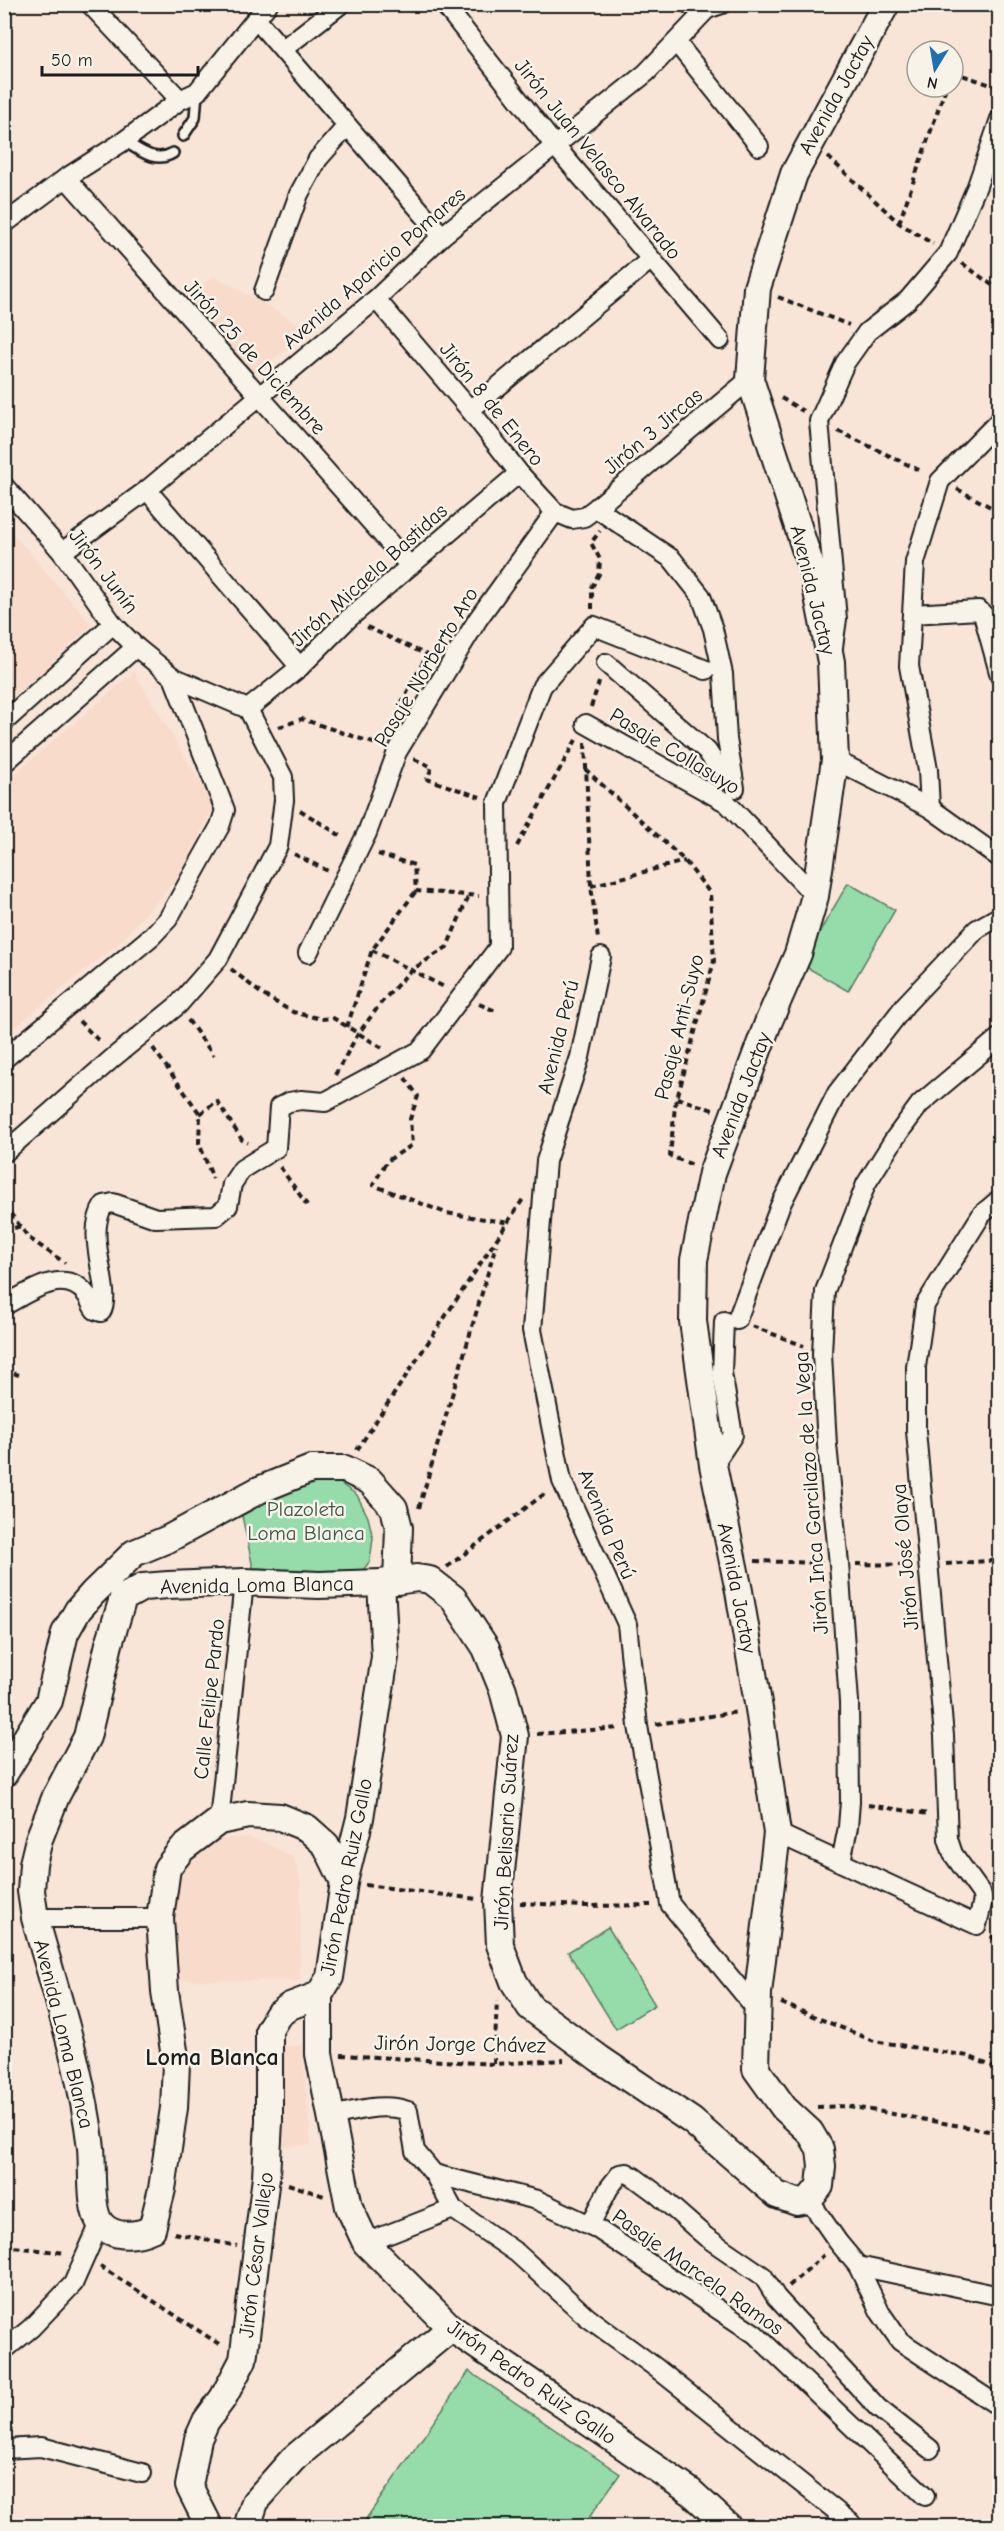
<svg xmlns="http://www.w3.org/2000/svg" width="1004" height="2531" viewBox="0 0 1004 2531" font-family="'Comic Neue',sans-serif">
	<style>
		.built { fill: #f9dbcb }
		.green { fill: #95dcaa; stroke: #587c63; stroke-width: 1.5 }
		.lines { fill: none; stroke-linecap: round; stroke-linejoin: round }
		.lane-casing { stroke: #1c1c1c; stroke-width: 14 }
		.street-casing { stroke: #1c1c1c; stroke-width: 22 }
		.secondary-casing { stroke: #1c1c1c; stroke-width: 30 }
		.path { stroke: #1c1c1c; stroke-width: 4; stroke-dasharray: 6 4.5; stroke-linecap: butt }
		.lane { stroke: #f7f3e8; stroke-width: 9 }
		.street { stroke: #f7f3e8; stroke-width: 18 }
		.secondary { stroke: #f7f3e8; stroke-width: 26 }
		.labels { text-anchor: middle; stroke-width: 5; stroke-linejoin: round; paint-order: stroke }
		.street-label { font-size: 21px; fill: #1c1c1c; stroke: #f7f3e8 }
		.park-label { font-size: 21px; fill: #405647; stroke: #f7f3e8 }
		.quarter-label { font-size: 24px; font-weight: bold; fill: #1c1c1c; stroke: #f7f3e8 }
	</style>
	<rect width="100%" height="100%" fill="#f8e5d7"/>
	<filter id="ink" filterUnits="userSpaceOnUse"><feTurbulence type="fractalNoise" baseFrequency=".0167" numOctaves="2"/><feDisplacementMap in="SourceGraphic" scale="12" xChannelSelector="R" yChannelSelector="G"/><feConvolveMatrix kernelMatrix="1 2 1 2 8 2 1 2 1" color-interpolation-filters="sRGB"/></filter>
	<g filter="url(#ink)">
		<g class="built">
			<path d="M214,276l98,55 -65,47 -66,-79z"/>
			<path d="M4,523l88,102 -87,81h-1z"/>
			<path d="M134,672l80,133 -34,71 -58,64 -115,94 -2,-3v-249z"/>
			<path d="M248,1837l18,6 28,14 7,26 -1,98 -128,-1 -14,-92 44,-43 19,-6z"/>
			<path d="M302,2045l9,100 -27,2 -9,-100z"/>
		</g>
		<g class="green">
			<path d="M848,883l47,27 -47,81 -47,-27z"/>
			<path d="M328,1475l29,20 11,22 5,21 -3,23 -9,12 -108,-5 -16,-76z"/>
			<path d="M608,1927l47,78 -39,24 -48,-77z"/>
			<path d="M469,2371l151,103 -37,52h-222z"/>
		</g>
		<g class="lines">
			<defs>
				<g id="lane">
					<path d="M183,136l12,-18 2,-26"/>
					<path d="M124,141c16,9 31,23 49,12"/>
				</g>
				<g id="street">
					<path d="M90,4l90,96"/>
					<path d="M444,4l111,142 165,194"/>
					<path d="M689,4l18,5 15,-5"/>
					<path d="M256,19l186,217"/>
					<path d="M676,42l83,104"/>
					<path d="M283,49l58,-45"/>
					<path d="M66,178l344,388"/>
					<path d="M4,224l62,-46 58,-37 56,-41 17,-8 71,-88"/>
					<path d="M264,291l35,-97 19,-35 29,-33"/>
					<path d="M376,299l94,111 49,63 36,39 17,7 12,-2 12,-9 154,-129"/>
					<path d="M470,410l180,-150"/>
					<path d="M4,486l58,66 51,72 23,23 37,30 75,32 35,68 1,23 -6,46 -60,113 -40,46 -64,52 -110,96"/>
					<path d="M147,490l153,177"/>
					<path d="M596,508l76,51 29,37 12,33 10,45 4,65 8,49"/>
					<path d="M62,552l85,-62 229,-191 66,-63 204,-163 61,-64"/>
					<path d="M912,614l67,-4 4,4 17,62"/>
					<path d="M833,647l4,-28 -18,-198 26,-58 22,-31 41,-32 40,-47 29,-67 23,-67"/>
					<path d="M606,663l101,88 11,17"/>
					<path d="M248,709l52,-42 48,-48 171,-146"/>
					<path d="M4,722l109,-98"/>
					<path d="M586,724l141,79 88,93"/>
					<path d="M835,760l95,48 70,50"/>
					<path d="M4,763l132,-116"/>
					<path d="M930,808l-2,-38 -19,-104 6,-104 25,-81 60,-61"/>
					<path d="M308,953l59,-120 30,-81 81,-133 77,-107"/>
					<path d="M601,957l-21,100 -34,104 -14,169 30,151 65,143 11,102 32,178 87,106"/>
					<path d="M4,1059l148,-123 16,-17 52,-93 5,-16 -52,-133"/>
					<path d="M4,1306c23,-13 60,-40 82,-12 4,5 5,11 9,16l6,2c13,-21 -18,-77 3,-107l9,-2 43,15 60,-2 12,-10 4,-22 10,-15 34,-21 3,-41 10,-5 12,-2 24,2 96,-52 78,-103 -2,-144 45,-117 52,-60 112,44"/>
					<path d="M737,1320l43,-114 57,-113 69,-89 71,-75 23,-13"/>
					<path d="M713,1465l20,-30 -11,-62 2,-52"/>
					<path d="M219,1821l25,-239"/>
					<path d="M777,1833l200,92 6,-25 -2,-7 -28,-39 -5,-15 -4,-103 -28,-305v-64l9,-62 57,-91 18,-15"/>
					<path d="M841,1862l7,-35 2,-25 -1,-100 -10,-138 -12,-119 -5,-91 3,-63 41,-107 29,-46 25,-34 80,-67"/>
					<path d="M35,1918h125"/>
					<path d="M331,2116c25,-5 52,-14 77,-5l7,40 19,23 19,35 64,44 70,64 68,50 195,155 3,4"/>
					<path d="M434,2174l103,26 59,28 159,106 170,162"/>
					<path d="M809,2200l29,42 20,24 22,46 20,29 100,66"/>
					<path d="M590,2225l19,-37 11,-14 7,-1 7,4 23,17 49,43 57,39 13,21 102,111 52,41"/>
					<path d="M366,2243l87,-34"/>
					<path d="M858,2266l142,30"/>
					<path d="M4,2350l27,-22 42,-44 27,-61"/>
					<path d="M4,2449l37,-2 101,26"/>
				</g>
				<g id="secondary">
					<path d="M381,1583l4,74 -25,161 -16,64 -14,95 -11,18v59l30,153 17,36 85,85 240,164 37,34"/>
					<path d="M4,1774l45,-73 16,-68 13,-23 15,-17 41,-40 34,-14 91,-49 52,-21h34l25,12 24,27 5,20 -2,53"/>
					<path d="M344,1882l-18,-37 -19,-17 -27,-11 -32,-2 -29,6 -37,28 -15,19 -7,50 5,73 11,73 -2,44 -12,81 -10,40c-15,7 -38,10 -51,-5 -12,-14 -8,-57 -10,-76 -9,-78 -35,-155 -56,-230l-4,-27 2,-27 6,-25 17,-43 31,-59 22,-93 14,-46 20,-11 25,-2 76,-3 75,3 62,-2 36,-5 13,2 23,18 33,50 17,42 12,46 -17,165 2,44 14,37 16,25 70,52 92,62 85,74 20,7 12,-2 11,-14 2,-20 -2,-17 -10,-17 -26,-24 -28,-39 2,-76 19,-160 -18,-124 -20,-118 -26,-126 -20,-144 1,-61 18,-87 56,-150 30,-69 17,-58 20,-136 -4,-98 -17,-86 -64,-197 7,-91 37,-114 92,-170"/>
					<path d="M209,2526l-20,-40 9,-47 8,-18 17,-23 20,-38 23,-183 3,-56v-91l9,-15 12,-9 29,-11"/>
					<path d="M250,2526l-1,-5 6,-19 38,-43 158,-131"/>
				</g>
			</defs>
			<use href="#lane" class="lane-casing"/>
			<use href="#street" class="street-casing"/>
			<use href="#secondary" class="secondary-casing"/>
			<g class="path">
				<path d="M953,72l47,16"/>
				<path d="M828,157l71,66 34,21"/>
				<path d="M899,223l47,-136"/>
				<path d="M962,263l38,28"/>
				<path d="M778,297l71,28"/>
				<path d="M781,398l22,13"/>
				<path d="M838,431l85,41"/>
				<path d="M957,489l43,23"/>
				<path d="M592,609v-22l7,-13 1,-15 -9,-16 9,-12"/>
				<path d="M367,627l60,28 -25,47"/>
				<path d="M591,707l8,-25"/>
				<path d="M279,727l23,-8 77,26"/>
				<path d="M585,743l6,143 7,53"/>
				<path d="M414,759l18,8 -5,12 53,18"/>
				<path d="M585,769l100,92 25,32 4,68 -39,145 -5,50 23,9"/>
				<path d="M300,810l44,28"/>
				<path d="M517,846l59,-106"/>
				<path d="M294,854l34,17"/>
				<path d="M378,854l36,11 2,26 63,5"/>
				<path d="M591,886l94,-25"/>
				<path d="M372,950l74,38"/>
				<path d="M231,969l32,26 30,17 28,7 12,-1 51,31"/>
				<path d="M479,1004l19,8"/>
				<path d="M188,1020l26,36"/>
				<path d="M79,1021l22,22"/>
				<path d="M347,1027l25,-77 44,-59"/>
				<path d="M153,1048l47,66 -1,29 14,36"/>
				<path d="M335,1075l23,-41 23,-31 29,-32 37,-24 22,-52"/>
				<path d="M405,1078l13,18 -8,23 2,26 -25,16 -14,24 73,28 64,10"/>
				<path d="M677,1098l36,12"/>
				<path d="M200,1114l17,-13 25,39 6,3"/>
				<path d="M280,1167l27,38"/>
				<path d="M4,1205l25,33 36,25"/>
				<path d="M4,1231l17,-5"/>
				<path d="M752,1326l52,20"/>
				<path d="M4,1370l15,5"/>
				<path d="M357,1450l166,-251"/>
				<path d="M419,1508l77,-263"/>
				<path d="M755,1561l67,2"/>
				<path d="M856,1564l53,1"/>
				<path d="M946,1564l54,-4"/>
				<path d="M447,1567l100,-75"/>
				<path d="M656,1724l82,-12"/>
				<path d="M537,1734l82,-6"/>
				<path d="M868,1805l61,9"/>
				<path d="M365,1885l112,14"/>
				<path d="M520,1903l66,3 65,-1"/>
				<path d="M991,1936l9,7"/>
				<path d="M781,2003l93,38 94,15 32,14"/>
				<path d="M341,2055l153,9 70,-4"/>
				<path d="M494,2064l3,-64"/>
				<path d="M817,2107l31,-1 152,27"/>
				<path d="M288,2184l36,12"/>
				<path d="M174,2233l63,13"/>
				<path d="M4,2246l62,7"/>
				<path d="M100,2266l122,80"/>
				<path d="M789,2286l35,-31"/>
			</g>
			<use href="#lane" class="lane"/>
			<use href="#street" class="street"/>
			<use href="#secondary" class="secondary"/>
		</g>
	</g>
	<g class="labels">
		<g class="street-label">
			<text transform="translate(836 95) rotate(-61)" y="7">Avenida Jactay</text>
			<text transform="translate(598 159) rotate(51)" y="7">Jirón Juan Velasco Alvarado</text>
			<text transform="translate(374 268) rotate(-41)" y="7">Avenida Aparicio Pomares</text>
			<text transform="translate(255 357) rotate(48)" y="7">Jirón 25 de Diciembre</text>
			<text transform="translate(492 404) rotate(51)" y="7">Jirón 8 de Enero</text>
			<text transform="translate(653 431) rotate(-40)" y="7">Jirón 3 Jircas</text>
			<text transform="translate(104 571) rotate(53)" y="7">Jirón Junín</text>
			<text transform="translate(369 575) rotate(-42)" y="7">Jirón Micaela Bastidas</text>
			<text transform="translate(813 590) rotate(76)" y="7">Avenida Jactay</text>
			<text transform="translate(426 667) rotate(-59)" y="7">Pasaje Norberto Aro</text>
			<text transform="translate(675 751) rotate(31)" y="7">Pasaje Collasuyo</text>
			<text transform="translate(679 1027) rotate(-76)" y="7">Pasaje Anti-Suyo</text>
			<text transform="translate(558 1037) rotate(-76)" y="7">Avenida Perú</text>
			<text transform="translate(741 1095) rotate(-69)" y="7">Avenida Jactay</text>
			<text transform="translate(811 1493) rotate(-94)" y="7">Jirón Inca Garcilazo de la Vega</text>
			<text transform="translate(607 1524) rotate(67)" y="7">Avenida Perú</text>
			<text transform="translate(905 1557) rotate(-95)" y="7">Jirón José Olaya</text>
			<text transform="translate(257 1585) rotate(-1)" y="7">Avenida Loma Blanca</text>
			<text transform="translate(737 1588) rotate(79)" y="7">Avenida Jactay</text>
			<text transform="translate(209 1699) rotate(-84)" y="7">Calle Felipe Pardo</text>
			<text transform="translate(506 1832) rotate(-87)" y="7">Jirón Belisario Suárez</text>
			<text transform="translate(346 1877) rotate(-79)" y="7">Jirón Pedro Ruiz Gallo</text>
			<text transform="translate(64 2034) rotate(76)" y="7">Avenida Loma Blanca</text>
			<text transform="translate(460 2044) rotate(1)" y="7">Jirón Jorge Chávez</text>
			<text transform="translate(256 2255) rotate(-83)" y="7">Jirón César Vallejo</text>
			<text transform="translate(698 2272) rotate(35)" y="7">Pasaje Marcela Ramos</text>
			<text transform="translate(532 2382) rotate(35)" y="7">Jirón Pedro Ruiz Gallo</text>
		</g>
		<g class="park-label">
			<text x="306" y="1516">Plazoleta<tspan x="306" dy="24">Loma Blanca</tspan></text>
		</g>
		<g class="quarter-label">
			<text x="212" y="2065">Loma Blanca</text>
		</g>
	</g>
	<rect width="1004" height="2531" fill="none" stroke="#f7f3e8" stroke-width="24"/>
	<rect x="12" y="12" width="980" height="2507" fill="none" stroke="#1c1c1c" stroke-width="2" filter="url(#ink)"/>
	<g transform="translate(935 69) rotate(191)"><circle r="28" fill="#f7f3e8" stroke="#9f9d96" stroke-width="1.5"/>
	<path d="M0-4.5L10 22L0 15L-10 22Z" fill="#1f6fb2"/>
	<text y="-9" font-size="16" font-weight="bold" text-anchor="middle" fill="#1c1c1c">N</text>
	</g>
	<path d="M42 66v9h156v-9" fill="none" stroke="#1c1c1c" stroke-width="3"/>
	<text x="51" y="66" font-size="18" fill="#1c1c1c" stroke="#f7f3e8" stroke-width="4.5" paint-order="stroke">50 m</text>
</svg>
